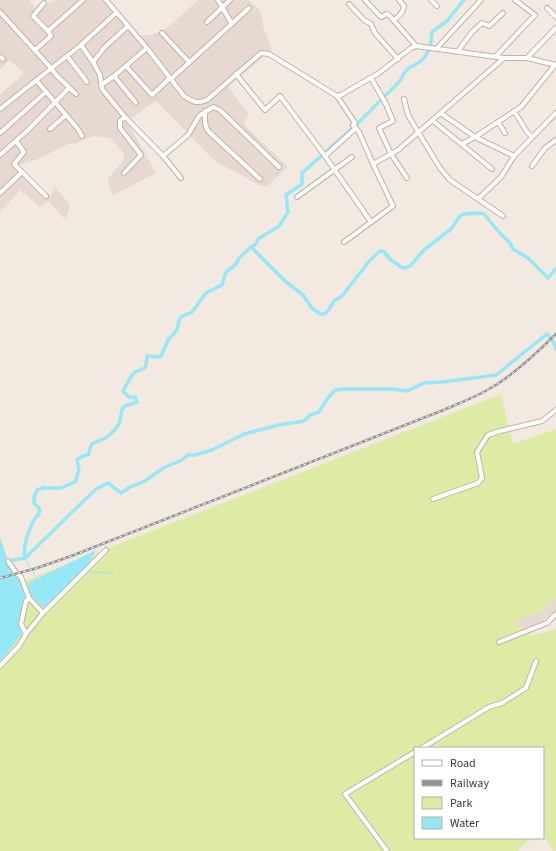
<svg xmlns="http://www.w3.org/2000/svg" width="556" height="851" viewBox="0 0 556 851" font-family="'Source Sans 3',sans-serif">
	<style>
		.residential { fill: #e7d9cf }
		.green { fill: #deeba5 }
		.water { fill: #96e8f6 }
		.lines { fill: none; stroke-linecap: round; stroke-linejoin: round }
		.stream { stroke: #96e8f6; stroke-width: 1 }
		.canal { stroke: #96e8f6; stroke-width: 3.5 }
		.minor-casing { stroke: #c1b1a6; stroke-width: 6 }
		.minor { stroke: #fff; stroke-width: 4 }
		.rail-casing { stroke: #939393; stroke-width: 2.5 }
		.rail { stroke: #fff; stroke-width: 1; stroke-dasharray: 3; stroke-linecap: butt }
	</style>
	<rect width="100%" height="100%" fill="#f2e9e1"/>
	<g class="residential">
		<path d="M0,0h29l7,9 20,-9h50l31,35h14l14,-5 33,-30h51l12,12 2,14 9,24 -44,37 20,26v3l-4,5 1,5 43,41 -22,20 -7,-2 -44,-24 -59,-60 -29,20 29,52 -43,22 -5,-12 1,-6 14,-16 1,-8 -14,-15 -16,-2 -17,7 -9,1 -32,16 -17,5 2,7 6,8 23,17 5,-10 15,18 -4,15 -17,-18 -9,5 -20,-17 -20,22v-118l23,-19v-3l-14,-12 -9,10z"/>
		<path d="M556,597v14l-17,14 -16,4 -9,-8 27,-10z"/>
	</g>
	<path class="green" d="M501,394l12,50 43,-15v168l-15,14 -27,10 17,15 22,-6 3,-3v224h-2l-11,-16v-87h-128v90h122l-12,5 -7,8h-518v-189l21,-27 1,-53z"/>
	<g class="water">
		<path d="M0,537l9,28 13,17 4,17 -5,36 -21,27z"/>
		<path d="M96,550l-11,22 -31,29 -10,7 -14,-13 -2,-12z"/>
	</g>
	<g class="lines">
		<g class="stream">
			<path d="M25,558l12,21"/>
			<path d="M88,572l25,1"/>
		</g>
		<g class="canal">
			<path d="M251,247l5,-3 2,-5 21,-13 9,-14 -2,-17 16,-11v-11l54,-48 44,-44c8,-18 13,-12 23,-22 8,-8 8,-17 9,-27l15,-11 17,-21"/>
			<path d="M25,558l71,-69 12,-6 13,10 9,-6 15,-6 18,-13 19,-8 6,-5h7l17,-5 32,-16 35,-9 25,-4 6,-6 9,-3 8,-13 8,-9 10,-1h47l15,2 17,-8 19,-1 53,-7 51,-41 7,9 2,6"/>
			<path d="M0,561h8l17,-3c-3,-10 4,-29 9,-38 3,-4 6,-6 6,-11l-6,-6v-6l3,-7 6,-2h18l14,-6 4,-12 -2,-10 4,-3 8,-3c1,-16 10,-10 19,-18 5,-4 10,-10 12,-15 1,-4 1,-10 3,-13 3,-5 10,-3 14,-6l-2,-5h-6l-6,-6 9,-16 3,-3 10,-4 1,-3 1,-9 12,1 2,-1 7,-16 9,-10 2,-9 2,-4 11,-5 14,-19 16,-8 4,-13 9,-7 5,-8 11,-10 34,34 18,14 9,13 8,6h5l3,-3 6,-10 8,-5 28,-36 10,-9h3l8,9 10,7 4,1 5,-2 15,-17 26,-20 9,-13 4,-2 16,-1 4,1 15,18 11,11 3,6 15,9 20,20 8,-10"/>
		</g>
		<defs>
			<g id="minor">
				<path d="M106,0l41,48 37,48c9,6 13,8 23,4l54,-47 8,1 68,42 4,-1 38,-22 32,-25 5,-2 88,12h23l29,7"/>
				<path d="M218,0l14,24"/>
				<path d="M365,0l15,16 2,1 4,-3 3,1 27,31"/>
				<path d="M431,0l6,6"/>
				<path d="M44,3l-11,13 15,15 35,-31"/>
				<path d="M349,4l15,16 7,4 4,9 23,26"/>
				<path d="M547,8l9,9"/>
				<path d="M0,12l51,56 5,7 20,19"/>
				<path d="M394,20c5,-4 9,-7 10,-14l-5,-6"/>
				<path d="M207,22l23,-22"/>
				<path d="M128,26l-23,21 -12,15 7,13 2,14 23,28 38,39 18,22"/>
				<path d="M162,33l27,29"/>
				<path d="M81,45l12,17"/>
				<path d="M437,48l44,-48"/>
				<path d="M35,50l16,-14 -3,-5"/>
				<path d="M458,51l14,-19 10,-9 7,3 14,-13"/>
				<path d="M496,56l39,-41 -20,-15"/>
				<path d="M0,57l3,2"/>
				<path d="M527,58l29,-30"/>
				<path d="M126,66l26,29 18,-17"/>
				<path d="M236,74l29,36 15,-14 45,60"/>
				<path d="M371,78l15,26 7,17 -14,7 12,26 16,24"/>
				<path d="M171,79l78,-71"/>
				<path d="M36,80l42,49 4,7"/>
				<path d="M87,82l-20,-26 14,-11 35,-32"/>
				<path d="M101,85l13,-9"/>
				<path d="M337,96l18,27 -2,2 6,7 14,32 25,-14 106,-92"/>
				<path d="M404,99l4,16 7,12 25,41 10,12 53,36"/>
				<path d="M136,103l-22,-27 33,-28"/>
				<path d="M0,109l67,-53"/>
				<path d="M205,111c0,8 -1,14 3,20l52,48"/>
				<path d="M514,111l13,21 5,5"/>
				<path d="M442,114l33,23 46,-30 34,-42"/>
				<path d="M433,121l59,48"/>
				<path d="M498,122l7,11"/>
				<path d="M356,128l-31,28 46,66"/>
				<path d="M50,129l16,-14"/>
				<path d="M0,133l46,-41"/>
				<path d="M16,141l8,11 -10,12 32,32"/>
				<path d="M462,144l13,-7 39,19 42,-43"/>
				<path d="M0,155l28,-25 41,-42"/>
				<path d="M163,156l25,-21 11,-19 14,-9 7,3 59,57"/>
				<path d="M532,166l13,-18 11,-8"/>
				<path d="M124,173l17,-18 -21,-27v-7l5,-4"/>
				<path d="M0,193l21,-20"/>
				<path d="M297,197l55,-40"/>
				<path d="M478,199l23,-22 13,-21"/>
				<path d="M344,242l49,-36 -20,-42"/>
				<path d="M433,499l45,-16 4,-5 -5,-26 11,-17 12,-4 42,-10 14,-11"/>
				<path d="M8,561l8,12 5,4 8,21 14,15"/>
				<path d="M26,634l-5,-10 5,-23 3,-3"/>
				<path d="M499,642l48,-19 9,-9"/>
				<path d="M0,666l19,-20 7,-12 17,-21 63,-63"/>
				<path d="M422,748l67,-41 13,-4 24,-15 10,-27"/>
				<path d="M387,851l-42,-57 70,-42"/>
			</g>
		</defs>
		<use href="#minor" class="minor-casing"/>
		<use href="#minor" class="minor"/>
		<defs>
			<path id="rail" d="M0,578l37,-10 37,-13 367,-144c16,-7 33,-13 48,-22 24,-13 48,-36 67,-55"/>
		</defs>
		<use href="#rail" class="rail-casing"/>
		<use href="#rail" class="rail"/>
	</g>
	<rect x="414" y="747" width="130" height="92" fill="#ffffff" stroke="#b4afad"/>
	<rect x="422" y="760" width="20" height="6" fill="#ffffff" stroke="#b4afad"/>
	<text x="450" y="767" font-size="12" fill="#443832">Road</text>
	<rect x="422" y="780" width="20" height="6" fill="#939393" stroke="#b4afad"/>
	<text x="450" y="787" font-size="12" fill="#443832">Railway</text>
	<rect x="422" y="797" width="20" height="12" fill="#deeba5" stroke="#b4afad"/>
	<text x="450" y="807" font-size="12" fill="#443832">Park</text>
	<rect x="422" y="817" width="20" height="12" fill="#96e8f6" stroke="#b4afad"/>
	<text x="450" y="827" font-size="12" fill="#443832">Water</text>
</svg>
